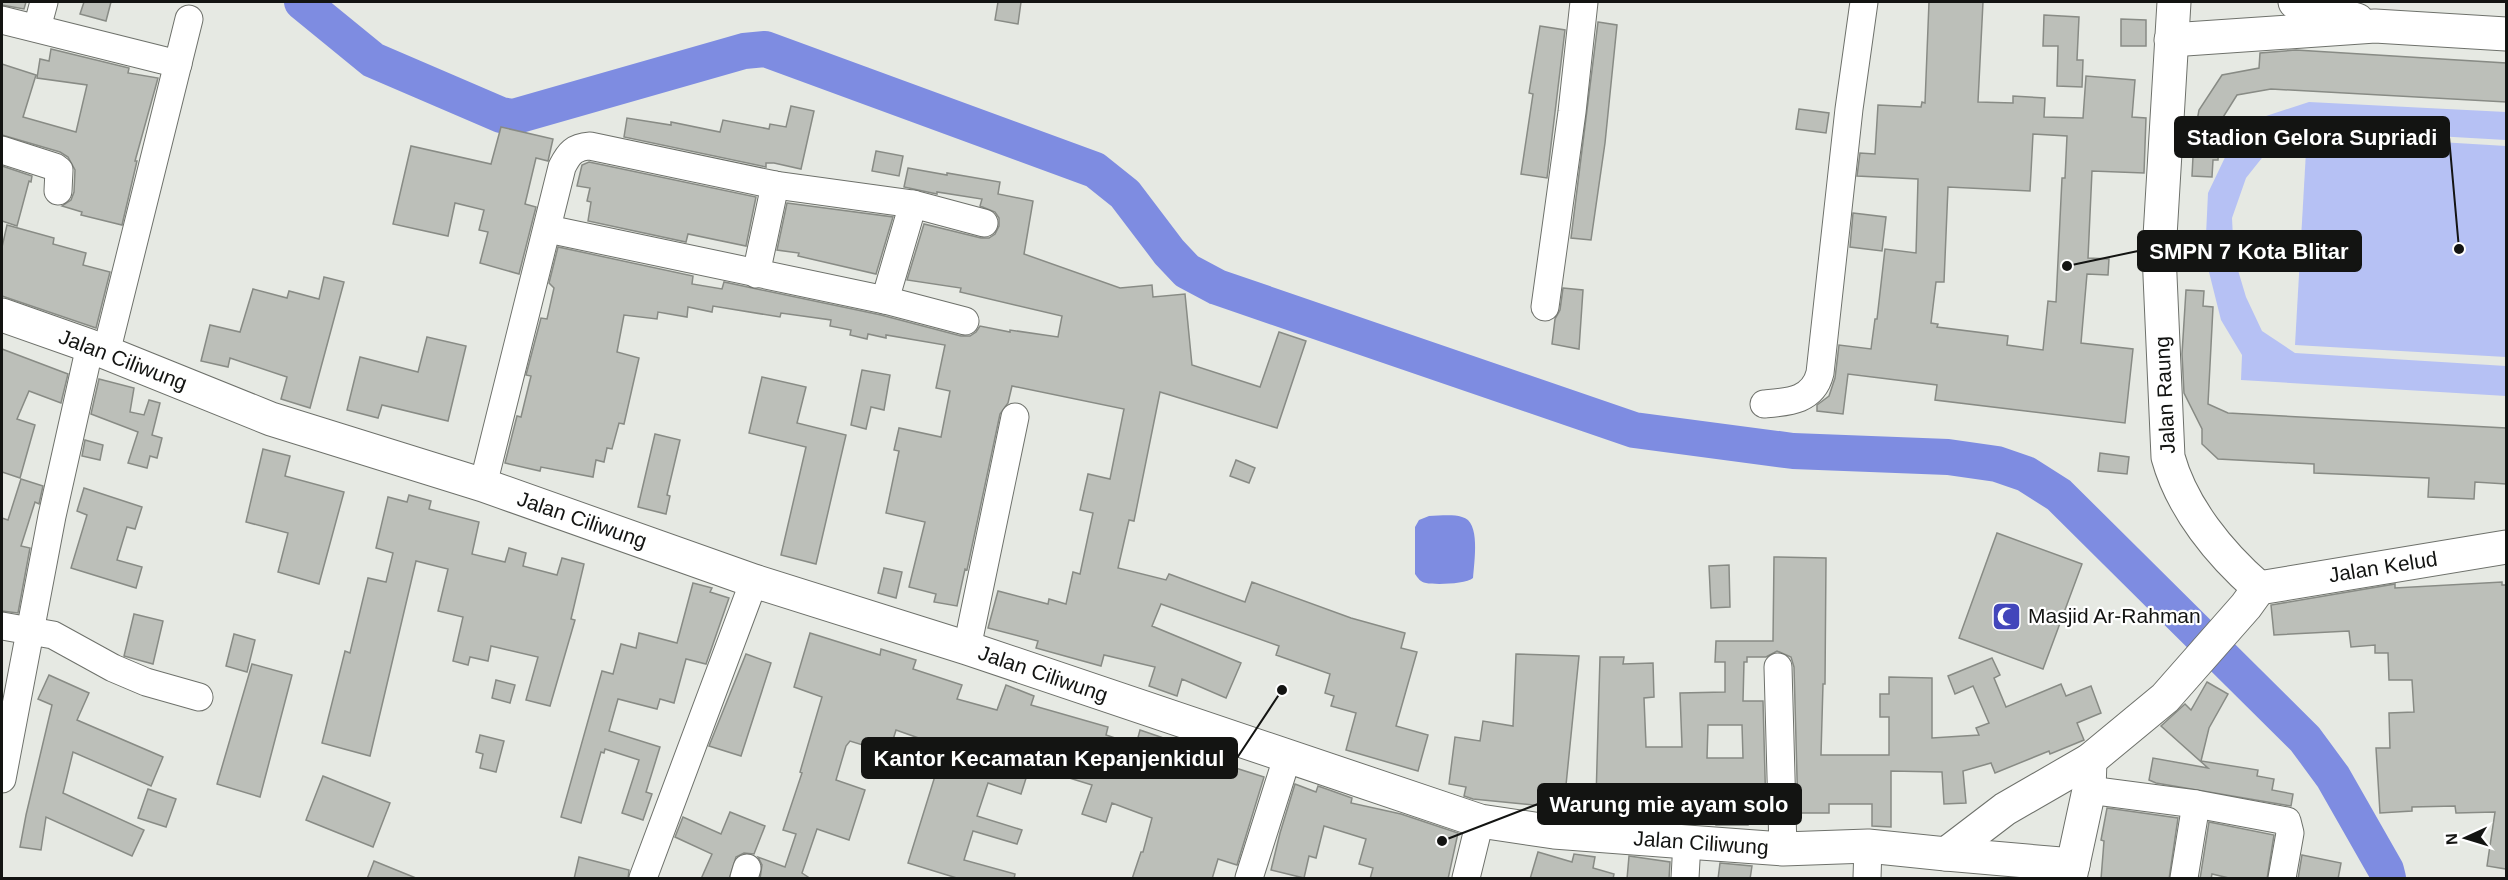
<svg xmlns="http://www.w3.org/2000/svg" width="2508" height="880" viewBox="0 0 2508 880" font-family="Helvetica,sans-serif">
	<style>
		.green { fill: #b6c1f4 }
		.water { fill: #7e8ce1 }
		.lines { fill: none; stroke-linecap: round; stroke-linejoin: round }
		.river { stroke: #7e8ce1; stroke-width: 36 }
		.building { fill: #bcbfb9; stroke: #888b85; stroke-width: 1.5; fill-rule: evenodd }
		.minor-casing { stroke: #6e716b; stroke-width: 29 }
		.major-casing { stroke: #6e716b; stroke-width: 35 }
		.minor { stroke: #fff; stroke-width: 27 }
		.major { stroke: #fff; stroke-width: 33 }
		.labels { text-anchor: middle; stroke-width: 4.5; stroke-linejoin: round; paint-order: stroke }
		.street-label { font-size: 21px; fill: #131412; stroke: #fff }
		.poi-label { font-size: 21px; fill: #131412; stroke: #fff; text-anchor: start }
		.leader { fill: none; stroke: #131412; stroke-width: 2 }
		.callout-dot { fill: #131412; stroke: #fff; stroke-width: 2 }
		.callout { fill: #131412; stroke: #131412; stroke-width: 2 }
		.callout-label { font-size: 22px; text-anchor: middle; font-weight: bold; fill: #fff }
	</style>
	<rect width="100%" height="100%" fill="#e6e9e3"/>
	<g class="green">
		<path d="M2309,102l197,10v28l-193,-11 -40,15 -27,34 -14,40 2,39 12,40 16,34 33,22 211,13v30l-265,-16 1,-25 -21,-35 -16,-64 3,-63 21,-44 28,-30z"/>
		<path d="M2307,134l199,12v211l-211,-12z"/>
	</g>
	<path class="water" d="M1429,516c10,0 23,-2 33,1 19,4 12,45 11,61 -7,6 -37,7 -47,5 -6,-1 -8,-5 -11,-9v-47l4,-7z"/>
	<g class="lines">
		<path class="river" d="M302,2l71,58 128,55 12,2 231,-66 21,-2 330,121 30,24 44,58 18,19 30,16 417,143 159,21 155,6 49,7 29,10 33,21 246,244 28,38 53,93 2,8"/>
	</g>
	<g class="building">
		<path d="M2,2h24l-2,7 -22,-4z"/>
		<path d="M84,2h27l-5,19 -26,-7z"/>
		<path d="M998,2h23l-3,22 -23,-4z"/>
		<path d="M1929,2h54l-5,100 35,1v-7l32,2 -1,19 39,1 3,-42 49,4 -3,37 14,1 -2,55 -52,-2 -4,87 21,1 -1,16 -21,-1 -6,69 52,6 -8,74 -190,-23 2,-15 -89,-11 -5,40 -26,-3v-6l12,-9 6,-18 4,-33 32,4 4,-30h2l8,-70 31,4 2,-74 -61,-3 3,-23 15,1 3,-49 43,2 1,-5 3,1zM2033,134l34,2 -2,42h-3l-6,124 -8,-1 -5,49 -36,-5 1,-9 -71,-9 1,-3 -7,-1 5,-41h8l4,-95 82,4z"/>
		<path d="M2044,15l35,2 -2,43h6l-1,27 -25,-1 1,-40h-15z"/>
		<path d="M2121,19l25,1v26h-25z"/>
		<path d="M1598,22l19,3 -12,118 -14,97 -20,-2z"/>
		<path d="M1540,26l25,4 -18,148 -26,-4 12,-80 -4,-1z"/>
		<path d="M51,49l78,19 -1,5 30,5 -23,83h2l-15,64 -41,-10 1,-3 -20,-6 9,-6 3,-8 1,-22 -7,-13 -8,-5 -58,-17v-71l34,11 -13,42 53,15 11,-47 -50,-7 3,-19 9,2z"/>
		<path d="M2296,50l210,13v39l-235,-13 -34,6 -17,27 -2,38h-5l-1,17 -20,-1 2,-39 5,-27 23,-35 37,-7 1,-15z"/>
		<path d="M791,106l23,5 -13,58 -27,-6h-8v4l-142,-30 3,-19 44,7v-3l49,10 3,-12 46,9 1,-5 16,3z"/>
		<path d="M1799,109l30,4 -3,20 -30,-4z"/>
		<path d="M501,127l52,12 -5,22 -12,-3 -11,46 11,3 -17,67 -39,-11 8,-31 -9,-2 5,-20 -29,-7 -7,33 -55,-12 18,-78 80,18z"/>
		<path d="M876,151l27,5 -4,20 -27,-5z"/>
		<path d="M589,162l167,35 -10,49 -58,-12 -2,8 -98,-21 3,-19 -4,-1 3,-13 -13,-2 5,-21z"/>
		<path d="M2,166l30,10 -1,6 -2,-1 -12,45 -15,-5z"/>
		<path d="M908,168l39,7v-2l53,9 -2,12 35,7 -9,53 96,34 32,-3 1,12 32,-3 7,71 68,22 19,-55 27,9 -29,87 -117,-36 -26,129 -5,-1 -11,48 48,12 3,-6 76,28 7,-20 99,36 54,15 -4,15 16,4 -21,74 32,9 -10,36 -72,-21 10,-37 -25,-7 3,-10 -9,-3 5,-19 -54,-19 3,-9 -118,-42 -9,22 89,37 -15,35 -44,-19 -5,17 -28,-10 6,-19 -51,-12 -3,11 -65,-18 2,-7 -50,-13 10,-37 50,13 1,-5 17,5 7,-32 7,2 13,-61 -13,-3 8,-36 22,5 14,-70 -112,-23 -4,17 -8,11 -33,156 -2,-1 -8,37 -23,-4 2,-8 -27,-7 16,-65 -39,-9 13,-62 -5,-1 5,-22 42,9 9,-46 -14,-3 9,-43 -59,-10v3l-18,-4 -1,5 -17,-4 1,-5 -21,-4 1,-6 -50,-7 -1,4 -67,-11 -1,6 -24,-5 -1,10 -29,-5 -1,7 -33,-4 -7,37 22,6 -15,66 -5,-1 -7,26 -5,-1 -3,14 -8,-2 -3,17 -52,-10 -1,4 -35,-8 12,-47 4,1 10,-41 -5,-1 15,-57 6,1 7,-31 -5,-5 9,-36 135,29 -1,8 30,5 2,-7 157,33 80,21h9l6,-4 4,-6 30,6v-2l48,7 4,-21 -102,-24 1,-4 -54,-8 17,-56 57,14h8l6,-4 4,-8v-8l-4,-6 -15,-6 2,-7 -45,-7v2l-33,-7z"/>
		<path d="M787,203l106,14 -17,57 -78,-18 1,-3 -22,-3z"/>
		<path d="M1853,213l33,4 -4,34 -32,-4z"/>
		<path d="M7,225l47,13 -1,6 33,9 -3,12 27,7 -14,56 -94,-32v-49z"/>
		<path d="M324,277l20,5 -34,126 -29,-9 6,-22 -57,-19 -2,9 -27,-6 9,-36 30,7 13,-43 34,9 2,-7 30,8z"/>
		<path d="M1563,288l20,2 -4,59 -27,-5 3,-25 5,-9z"/>
		<path d="M2186,290l18,1 -1,15 10,1 -5,97 20,9 278,15v56l-31,-2 -1,17 -46,-2 1,-19 -115,-5v-9l-96,-5 -16,-15v-15l-18,-36 -2,-39z"/>
		<path d="M427,337l39,9 -18,75 -66,-16 -4,13 -31,-8 13,-53 58,15z"/>
		<path d="M2,349l66,25 -7,29 -32,-12 -12,28 18,6 -15,53 -18,-6z"/>
		<path d="M862,370l28,5 -6,35 -13,-3 -5,22 -15,-4z"/>
		<path d="M762,377l44,10 -9,36 49,12 -30,129 -35,-9 25,-108 -57,-14z"/>
		<path d="M99,379l35,9 -4,24 14,3 5,-15 11,3 -8,32 10,3 -5,20 -7,-2 -3,12 -19,-5 10,-31 -47,-18z"/>
		<path d="M655,434l25,6 -13,55 3,1 -4,18 -28,-7z"/>
		<path d="M85,440l18,5 -3,15 -18,-4z"/>
		<path d="M263,449l27,7 -5,20 59,16 -25,92 -41,-12 10,-39 -42,-11z"/>
		<path d="M2100,453l29,4 -2,17 -29,-3z"/>
		<path d="M1236,460l19,8 -6,15 -19,-7z"/>
		<path d="M21,479l22,7 -4,18 -4,-2 -14,44 9,2 -12,65 -16,-2v-93l6,2z"/>
		<path d="M84,488l58,19 -7,22 -8,-2 -10,33 25,7 -6,21 -65,-20 16,-53 -10,-4z"/>
		<path d="M409,495l22,6 -2,8 50,13 -7,32 33,8 4,-14 17,5 -3,13 34,9 5,-17 22,6 -13,55 4,1 -25,86 -24,-6 12,-43 -47,-11 -3,15 -18,-4 -2,8 -15,-4 10,-44 -25,-6 10,-42 -32,-8 -46,195 -48,-13 23,-92 5,2 18,-75 18,4 7,-29 -17,-5 12,-51 19,5z"/>
		<path d="M1997,533l85,31 -39,105 -84,-31z"/>
		<path d="M1774,557l52,1 -1,126h-2l-2,71h68v-38h-9v-23h9v-17l43,1v60l47,-3 -3,-7 13,-5 -16,-37 -18,8 -7,-18 44,-18 8,17 -6,3 12,29 55,-23 5,12 25,-10 10,27 -24,10 7,17 -34,14 -1,-3 -54,22 -4,-10 -28,8 3,32 -22,1 -2,-32 -51,-1v56l-19,-1v-22h-43v9h-31l-4,-146 -3,-10 -14,-6 -11,6h-19v5h-3l-1,39h20l3,111h-18v13h-32v-8h-26v-14h-40v13h-20l-1,-15 -33,-2 4,-142h24l-1,7 30,-1 1,34 -10,1 2,49h36l-2,-54 45,-1v-30h-10l1,-21h57zM1708,725h34l1,33h-36z"/>
		<path d="M1729,565l1,42 -19,1 -2,-42z"/>
		<path d="M884,568l18,4 -6,26 -18,-5z"/>
		<path d="M2502,582v3h4v284l-19,-3 8,-54 -39,1 -1,-7 -43,1v4l-32,2 -4,-65h14l-1,-35 25,-1 -2,-32h-23l-1,-27h-13v-8l-24,2 -2,-16 -75,4 -3,-30 124,-21v4z"/>
		<path d="M693,583l19,5 -2,4 19,6 -23,66 -20,-5 -12,44 -14,-4 -3,10 -39,-10 -9,32 51,16 -14,45 6,2 -9,26 -21,-7 17,-53 -34,-11 -1,4 -3,-1 -20,71 -20,-6 41,-146 11,3 8,-30 15,4 3,-15 38,10z"/>
		<path d="M134,614l29,7 -10,43 -29,-8z"/>
		<path d="M810,633l70,22 1,-6 35,11 -3,9 49,16 -5,14 40,11 9,-25 28,11 -3,9 77,22 -2,8 30,10 4,-15 85,29 -2,5 41,13 -27,88 -19,-6 -6,20h-80l9,-27h2l9,-34 -40,-15 -6,19 -24,-8 10,-29 -26,-8 5,-17 -36,-10 -14,44 -33,-11 -11,33 45,14 -5,14 -44,-13 -9,29 51,14 -1,5h-54l-52,-16 36,-116 -48,-17 -7,23 -39,-12 -4,5 -10,34 29,10 -16,50 -32,-11 -15,44 9,6h-51l2,-14 -4,-8 27,10 11,-33 -13,-4 19,-57 -2,-1 22,-75 -28,-10z"/>
		<path d="M234,634l21,6 -8,32 -21,-6z"/>
		<path d="M746,654l25,9 -30,93 -32,-10z"/>
		<path d="M1516,654l63,2 -14,139 -11,-1 -1,13 -80,-8 -9,-3 2,-9 -17,-3 6,-47 25,4 3,-20 30,5z"/>
		<path d="M252,664l40,11 -32,122 -43,-13z"/>
		<path d="M49,675l40,18 -12,27 86,37 -12,29 -78,-34 -10,41 81,37 -12,26 -86,-39 -5,33 -21,-3 6,-32 26,-110 -14,-6z"/>
		<path d="M496,680l19,5 -5,18 -18,-5z"/>
		<path d="M2207,682l21,12 -19,34 -8,33 57,9 -1,6 17,3 -2,11 21,4 -2,12 -135,-23 -7,-3 4,-22 55,10 -47,-42 24,-22 6,6z"/>
		<path d="M480,735l24,6 -8,31 -16,-4 3,-14 -7,-2z"/>
		<path d="M323,776l67,27 -17,44 -67,-27z"/>
		<path d="M1295,784l21,8 2,-6 34,12 -1,5 50,11 57,19 -10,46h-78l3,-11 -14,-4 7,-25 -42,-13 -8,32 -7,-2 -5,22 -33,-8 9,-37z"/>
		<path d="M148,789l28,10 -10,28 -28,-9z"/>
		<path d="M2107,808l71,10 -9,61h-68l3,-38 -3,-1z"/>
		<path d="M730,812l35,14 -11,28 -10,-1 -8,4 -7,22h-28l11,-25 -37,-17 8,-20 38,17z"/>
		<path d="M2209,822l65,13 -7,44h-34l-21,-5 -1,5h-11z"/>
		<path d="M1538,852l34,10 2,-8 21,3 -2,11 21,6 -1,5h-83z"/>
		<path d="M2302,855l39,8 -3,16h-40z"/>
		<path d="M1629,856l41,6 -1,17h-42z"/>
		<path d="M579,857l50,13 -1,9h-54z"/>
		<path d="M374,861l42,17v1h-49z"/>
		<path d="M1720,863l32,3 -2,13h-32z"/>
	</g>
	<g class="lines">
		<defs>
			<g id="minor">
				<path d="M2,20l176,44"/>
				<path d="M37,28l7,-26"/>
				<path d="M2,150l53,17 4,3 -1,21"/>
				<path d="M548,229l337,71 80,21"/>
				<path d="M756,274l19,-89"/>
				<path d="M885,300l28,-96"/>
				<path d="M1545,307l27,-195 12,-110"/>
				<path d="M106,353l83,-334"/>
				<path d="M1764,404c24,-2 49,-3 56,-31l29,-264 15,-107"/>
				<path d="M483,485l79,-318c7,-14 12,-20 28,-21l185,39 138,19 71,19"/>
				<path d="M2,626l51,9 60,33 33,14 53,15"/>
				<path d="M967,648l48,-231"/>
				<path d="M1778,667l5,182"/>
				<path d="M2,779l50,-263 38,-170"/>
				<path d="M2089,790l107,14 91,17 3,12 -8,45"/>
				<path d="M643,878l111,-297"/>
				<path d="M744,878l3,-10"/>
				<path d="M1249,878l38,-120"/>
				<path d="M1466,878l14,-57"/>
				<path d="M1685,878l2,-36"/>
				<path d="M1867,878l1,-32"/>
				<path d="M2184,878l12,-74"/>
			</g>
			<g id="major">
				<path d="M2174,2l-15,251 9,204c14,51 52,97 91,131"/>
				<path d="M2295,2l62,18"/>
				<path d="M2171,40l204,-14 131,8"/>
				<path d="M2,315l88,31 181,73 212,66 271,96 213,67 513,173 74,11 133,10 96,7 85,-3 78,8 59,-45 85,-49 75,-62 81,-92 13,-18"/>
				<path d="M2259,588l247,-41"/>
				<path d="M1946,854l127,11"/>
				<path d="M2070,878l19,-88 1,-30"/>
			</g>
		</defs>
		<use href="#minor" class="minor-casing"/>
		<use href="#major" class="major-casing"/>
		<use href="#minor" class="minor"/>
		<use href="#major" class="major"/>
	</g>
	<defs>
		<symbol id="mosque-square" viewBox="-11 -11 22 22"><rect x="-9" y="-9" width="18" height="18" rx="4" fill="#4246bb" stroke="#fff"/><path d="M3.5-4.9A6 6 0 1 0 3.5 4.9A5 5 0 1 1 3.5-4.9Z" fill="#fff"/></symbol>
	</defs>
	<g fill-rule="evenodd">
		<use href="#mosque-square" x="1990" y="600" width="33" height="33"/>
	</g>
	<g class="labels">
		<g class="street-label">
			<text transform="translate(123 360) rotate(21)" y="7">Jalan Ciliwung</text>
			<text transform="translate(2165 395) rotate(-93)" y="7">Jalan Raung</text>
			<text transform="translate(582 520) rotate(19)" y="7">Jalan Ciliwung</text>
			<text transform="translate(2383 567) rotate(-9)" y="7">Jalan Kelud</text>
			<text transform="translate(1043 674) rotate(19)" y="7">Jalan Ciliwung</text>
			<text transform="translate(1701 843) rotate(4)" y="7">Jalan Ciliwung</text>
		</g>
		<g class="poi-label">
			<text x="2028" y="623">Masjid Ar-Rahman</text>
		</g>
	</g>
	<path class="leader" d="M2459 249L2449 137M2067 266L2138 251M1282 690L1237 758M1442 841L1538 804"/>
	<g class="callout-dot">
		<circle cx="2459" cy="249" r="6"/>
		<circle cx="2067" cy="266" r="6"/>
		<circle cx="1282" cy="690" r="6"/>
		<circle cx="1442" cy="841" r="6"/>
	</g>
	<g class="callout">
		<rect x="2175" y="117" width="274" height="40" rx="6"/>
		<rect x="2138" y="231" width="223" height="40" rx="6"/>
		<rect x="862" y="738" width="375" height="40" rx="6"/>
		<rect x="1538" y="784" width="263" height="40" rx="6"/>
	</g>
	<g class="callout-label">
		<text x="2312" y="145">Stadion Gelora Supriadi</text>
		<text x="2249" y="259">SMPN 7 Kota Blitar</text>
		<text x="1049" y="766">Kantor Kecamatan Kepanjenkidul</text>
		<text x="1669" y="812">Warung mie ayam solo</text>
	</g>
	<rect width="2508" height="880" fill="none" stroke="#131412" stroke-width="6"/>
	<g transform="translate(2466 838) rotate(266)" stroke="#ffffff" stroke-width="4.5" paint-order="stroke">
	<path d="M0-4.5L10 22L0 15L-10 22Z" fill="#131412"/>
	<text y="-9" font-size="16" font-weight="bold" text-anchor="middle" fill="#131412">N</text>
	</g>
</svg>
